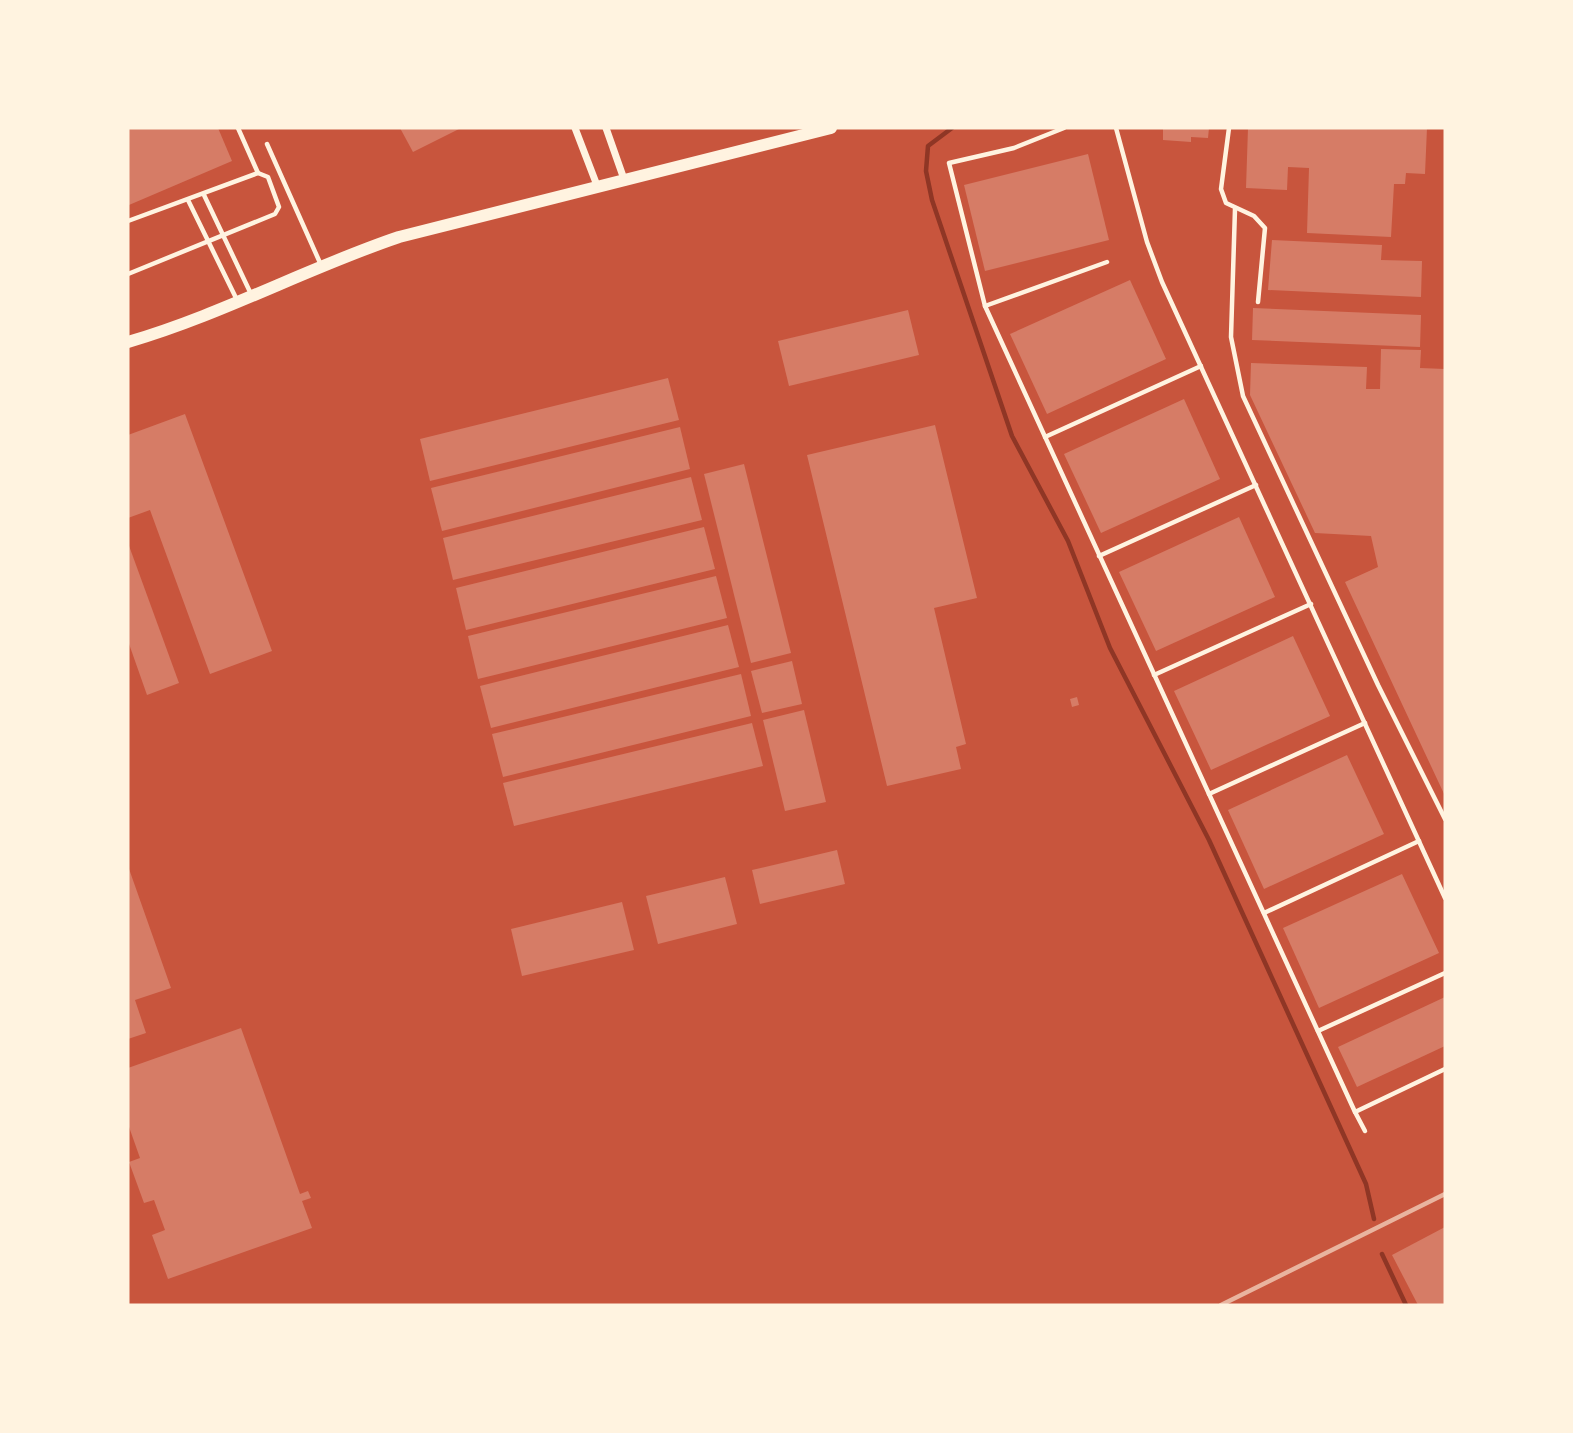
<svg xmlns="http://www.w3.org/2000/svg" width="1573" height="1433" viewBox="0 0 1573 1433" font-family="'Asap Condensed',sans-serif">
	<style>
		.lines { fill: none; stroke-linecap: round; stroke-linejoin: round }
		.stream { stroke: #8f3625; stroke-width: 4.5 }
		.building { fill: #d67c66 }
		.service { stroke: #fff3e0; stroke-width: 4.5 }
		.minor { stroke: #fff3e0; stroke-width: 7 }
		.primary { stroke: #fff3e0; stroke-width: 12 }
		.rail { stroke: #e9b49f; stroke-width: 4.5 }
	</style>
	<rect width="100%" height="100%" fill="#c8553d"/>
	<g class="lines">
		<g class="stream">
			<path d="M952,128l-24,18 -2,25 6,29 80,236 56,105 42,107 99,192 157,344 8,35"/>
			<path d="M1382,1254l24,51"/>
		</g>
	</g>
	<g class="building">
		<path d="M128,128h90l14,33 -103,44z"/>
		<path d="M400,128h61l-48,24z"/>
		<path d="M1163,128h46l-1,10 -17,-1v5l-28,-2z"/>
		<path d="M1248,128h179l-2,46 -19,-1 -1,11h-11l-3,53 -84,-4 2,-65 -21,-1 -1,23 -41,-2z"/>
		<path d="M1088,154l21,86 -124,31 -21,-86z"/>
		<path d="M1272,240l110,5 -1,15 41,1 -1,36 -153,-7z"/>
		<path d="M1130,280l36,79 -119,55 -37,-80z"/>
		<path d="M1253,308l168,7 -1,32 -168,-7z"/>
		<path d="M908,310l11,45 -130,31 -11,-45z"/>
		<path d="M1381,349l40,1 -1,18 25,1v427l-100,-214 33,-15 -7,-31 -56,-3 -65,-138 1,-32 116,4 -1,22h14z"/>
		<path d="M668,378l11,42 -249,61 -10,-42z"/>
		<path d="M1184,399l36,80 -119,54 -37,-79z"/>
		<path d="M185,414l87,237 -62,23 -60,-164 -22,8v-83z"/>
		<path d="M935,425l42,173 -43,10 32,136 -10,3 5,22 -74,17 -80,-331z"/>
		<path d="M680,427l10,42 -248,62 -11,-43z"/>
		<path d="M744,464l47,189 -40,10 -47,-189z"/>
		<path d="M691,477l11,43 -249,60 -10,-42z"/>
		<path d="M1239,517l36,80 -119,54 -37,-79z"/>
		<path d="M704,527l11,42 -249,61 -10,-42z"/>
		<path d="M128,543l51,140 -32,12 -19,-54z"/>
		<path d="M716,576l11,42 -249,61 -10,-43z"/>
		<path d="M728,625l11,42 -248,61 -11,-42z"/>
		<path d="M1293,636l37,80 -119,54 -37,-79z"/>
		<path d="M792,661l10,43 -40,9 -11,-42z"/>
		<path d="M741,674l10,42 -248,61 -11,-43z"/>
		<path d="M1077,697l2,8 -7,2 -2,-8z"/>
		<path d="M804,710l22,92 -41,9 -22,-91z"/>
		<path d="M752,723l11,43 -249,60 -11,-43z"/>
		<path d="M1347,755l37,79 -120,55 -36,-79z"/>
		<path d="M837,850l8,34 -85,20 -8,-34z"/>
		<path d="M128,866l43,122 -36,12 11,33 -18,6z"/>
		<path d="M1402,874l37,79 -120,55 -36,-80z"/>
		<path d="M725,877l12,47 -79,20 -12,-48z"/>
		<path d="M622,902l12,48 -112,26 -11,-47z"/>
		<path d="M1445,997v49l-88,41 -19,-40z"/>
		<path d="M241,1028l59,166 8,-3 3,7 -9,3 10,27 -144,51 -16,-44 13,-5 -11,-30 -10,3 -15,-41 11,-4 -12,-34v-56z"/>
		<path d="M1445,1227v78h-27l-26,-50z"/>
	</g>
	<g class="lines">
		<g class="service">
			<path d="M238,128l20,45"/>
			<path d="M1064,128l-50,20 -65,15 36,143 370,806 90,-43"/>
			<path d="M1116,128l31,114 15,40 283,616"/>
			<path d="M1229,128l-8,61 5,14 28,13 11,12 -7,74"/>
			<path d="M267,144l54,121"/>
			<path d="M204,195l47,99"/>
			<path d="M188,200l49,100"/>
			<path d="M1235,209l-4,128 12,59 135,289 67,134"/>
			<path d="M128,221l130,-48 10,4 11,30 -4,7 -147,60"/>
			<path d="M985,306l122,-44"/>
			<path d="M1045,437l156,-71"/>
			<path d="M1099,556l157,-71"/>
			<path d="M1154,675l157,-71"/>
			<path d="M1209,794l156,-71"/>
			<path d="M1264,913l155,-72"/>
			<path d="M1318,1031l127,-58"/>
			<path d="M1355,1112l10,19"/>
		</g>
		<g class="minor">
			<path d="M575,128l23,60"/>
			<path d="M606,128l19,54"/>
		</g>
		<path class="primary" d="M128,342c93,-27 179,-74 271,-105l432,-109"/>
		<path class="rail" d="M1221,1305l224,-111"/>
	</g>
	<rect width="1573" height="1433" fill="none" stroke="#fff3e0" stroke-width="259"/>
</svg>
